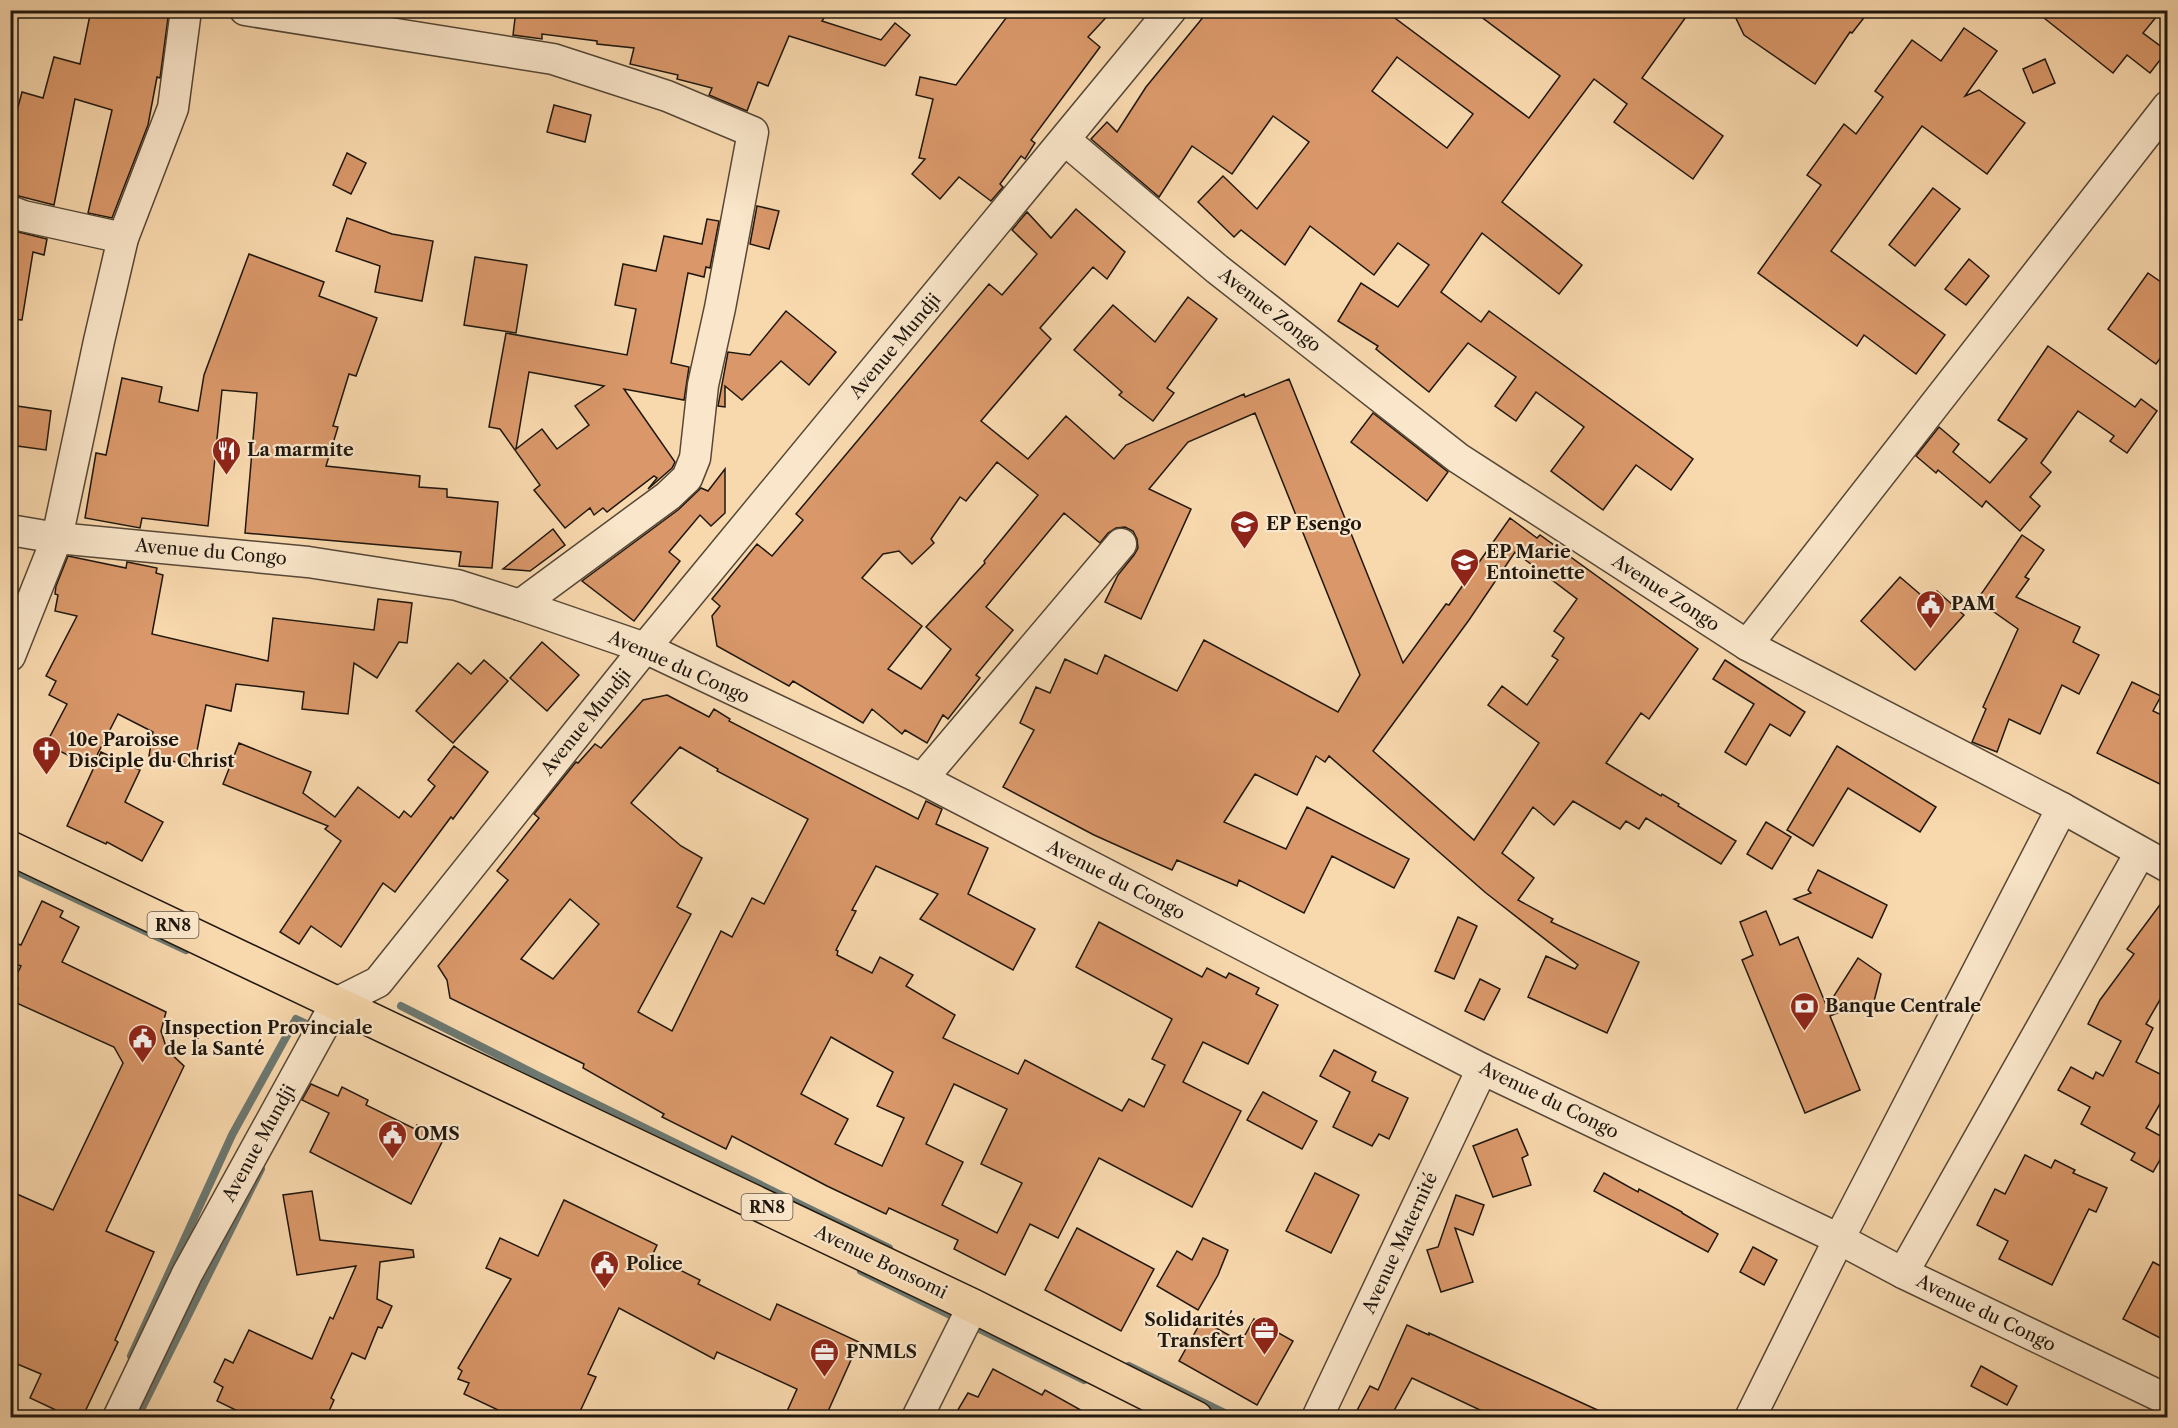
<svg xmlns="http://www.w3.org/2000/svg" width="2178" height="1428" viewBox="0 0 2178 1428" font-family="'Libre Caslon Text',serif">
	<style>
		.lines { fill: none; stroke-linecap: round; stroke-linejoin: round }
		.stream { stroke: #6c7871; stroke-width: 8 }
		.building { fill: #da986a; stroke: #1f170e; stroke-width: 1.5; fill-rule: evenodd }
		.minor-casing { stroke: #554736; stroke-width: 33 }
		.major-casing { stroke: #1f170e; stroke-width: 36 }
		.minor { stroke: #fae6ca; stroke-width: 30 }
		.major { stroke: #f8d8ad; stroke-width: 33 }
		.labels { text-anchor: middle; stroke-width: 4.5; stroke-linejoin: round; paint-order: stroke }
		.shield { fill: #fae6ca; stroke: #615546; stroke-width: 1.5 }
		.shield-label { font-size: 16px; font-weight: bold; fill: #1f170e }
		.street-label { font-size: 18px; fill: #1f170e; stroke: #fae6ca }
		.poi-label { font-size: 18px; font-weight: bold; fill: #1f170e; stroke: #fae6ca; text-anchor: start }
	</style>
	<rect width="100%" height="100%" fill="#f8d8ad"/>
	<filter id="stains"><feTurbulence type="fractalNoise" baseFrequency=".00333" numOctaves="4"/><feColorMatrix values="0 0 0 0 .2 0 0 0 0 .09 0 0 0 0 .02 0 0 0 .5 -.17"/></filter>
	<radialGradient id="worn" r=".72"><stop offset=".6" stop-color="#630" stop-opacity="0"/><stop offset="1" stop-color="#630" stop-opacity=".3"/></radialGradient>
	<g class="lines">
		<g class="stream">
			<path d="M10,868l176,82"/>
			<path d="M401,1006l138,70 350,172"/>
			<path d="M861,1271l99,49"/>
			<path d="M971,1325l113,55"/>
			<path d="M131,1356l101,-221 64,-116 19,9"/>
			<path d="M1129,1366l106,52"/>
			<path d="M137,1418l124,-249"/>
		</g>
	</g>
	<g class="building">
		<path d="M91,10h78l-9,68 -3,-1 -9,48 -36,93 -24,-5 24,-103 -37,-11 -21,106 -43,-11 4,-18 -5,-1v-38l12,-45 21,6 11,-41 26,7z"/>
		<path d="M516,10h313l-7,11 59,19 14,-17 15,12 -25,31 -96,-30 -21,50 -10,-4 -11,29 -38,-16 3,-7 -35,-9 1,-4 -48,-11 4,-16 -37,-4v-3l-55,-7v5l-29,-4z"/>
		<path d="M1012,10h101l-25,27 12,10 -69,93 4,3 -10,16 -4,-3 -21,28 3,3 -12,14 -32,-24 -19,22 -28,-25 13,-15 -6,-1 14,-59 -17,-4 4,-18 36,8z"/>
		<path d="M1209,10h175l145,108 31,-42 -88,-66h219l-49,68 81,58 -30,43 -79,-57 13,-18 -33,-25 -92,123 80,63 -23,29 -77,-61 -41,59 40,30 8,-11 204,148 -22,31 -35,-25 -33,45 -52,-39 33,-44 -48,-35 -20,29 -21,-15 21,-29 -48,-34 -39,49 -53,-43 2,-3 -40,-25 23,-38 37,24 31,-42 -31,-22 -24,32 -64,-49 -25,39 -44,-35 -7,7 -36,-35 25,-26 34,33 52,-67 -36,-26 -41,58 -40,-28 -33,51 -68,-58 16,-17 10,10 29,-45zM1397,57l76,57 -26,34 -75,-57z"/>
		<path d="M1732,10h138l-18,23 -2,-1 -35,52 -71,-49z"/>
		<path d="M2034,10h128l-19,23 24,18 -17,22 -23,-18 -14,18z"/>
		<path d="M1964,28l33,23 -32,45 14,-6 46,33 -38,51 -65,-48 -91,125 114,84 -29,39 -52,-39 -7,11 -99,-73 63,-88 -14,-10 37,-51 12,10 27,-37 -8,-6 37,-51 29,21z"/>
		<path d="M2045,59l10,24 -22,10 -10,-24z"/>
		<path d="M554,105l37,10 -6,27 -38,-10z"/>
		<path d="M347,153l19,10 -15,31 -18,-9z"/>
		<path d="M1933,188l27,21 -45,57 -26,-21z"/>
		<path d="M757,206l22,5 -10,38 -19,-5z"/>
		<path d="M1076,209l49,43 -18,27 -14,-12 -53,61 11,11 -70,82 47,38 38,-43 48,43 12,-14 118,-51 1,3 44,-18 114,284 43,-59 3,1 61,-87 27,20 3,-3 158,114 -49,70 -8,-6 -35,50 55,33 1,-2 17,10 -1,2 58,35 -15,23 -75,-46 -7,11 -13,-8 -6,8 -47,-28 -19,24 -21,-18 -31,46 32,25 -16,22 35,19 -2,3 88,40 -32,71 -79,-36 18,-41 29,13 3,-4 -92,-72 -157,-137 -4,6 -9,-6 -19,39 -42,-21 -31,48 62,27 21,-42 102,52 -15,29 -62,-32 -28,57 -65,-33 -2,6 -60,-26 -5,10 -78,-35 -91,-48 31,-57 -14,-7 16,-36 14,6 15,-34 32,15 8,-19 72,36 27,-51 134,72 22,-37 -105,-262 -67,29 -39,47 42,20 -50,110 -36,-17 13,-27 16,-20 4,-7 -1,-9 -4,-8 -8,-4 -9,1 -8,5 -8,10 -36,-30 -78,94 27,23 -37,45 4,3 -32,41 -5,-4 -16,28 -22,-13 -3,4 -30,-25 -9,14 -70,-42 -4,5 -72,-40 -5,-30 8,-10 -8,-7 45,-55 15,12 31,-36 -7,-6 193,-230 13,11 35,-41 -25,-24 15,-18 24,26zM997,462l41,33 -54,66 1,2 -59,64 25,22 -30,40 -33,-20 34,-43 -60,-48 21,-24 16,-3 13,13 22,-21 -3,-4 29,-42 6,4zM1515,552l62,47 -23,32 10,7 -12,18 6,4 -31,45 -25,-19 -14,19 51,38 -65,97 -101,-89 96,-131z"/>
		<path d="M347,218l45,16 41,7 -11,60 -47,-9 5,-26 -44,-15z"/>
		<path d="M707,219l12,2 -9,47 -4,-1 -2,10 -16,-4 -17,90 18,4 -5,33 -60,-11 51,73 -3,6 -24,21 9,-11 -3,-2 -47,36 -4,-4 -9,7 -4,-7 -25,20 -31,-38 6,-5 -40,-56 -11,-2 17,-94 121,22 9,-46 -21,-4 8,-41 33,7 8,-35 38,8zM529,372l75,14 -29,20 14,19 -32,24 -15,-20 -26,20z"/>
		<path d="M10,230l37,9 -3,16 -11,-3 -11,68 -12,-1z"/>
		<path d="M249,254l75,28 -5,14 58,22 -21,58 -7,-2 -16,52 5,1 -12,39 94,10 -1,11 28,2v8l51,5 -6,66 -33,-2 2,-14 -216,-19 12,-140 -35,-3 -14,136 -66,-8 -2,10 -55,-10 11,-65 10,2 16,-77 40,9 -3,15 39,9 6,-36z"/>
		<path d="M475,257l52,8 -11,68 -52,-8z"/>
		<path d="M1969,259l20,17 -23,29 -21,-16z"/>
		<path d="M2148,273l20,14v61l-12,16 -48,-35z"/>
		<path d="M1188,297l29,22 -50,69 7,5 -21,28 -34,-26 3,-3 -48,-42 39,-45 42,37z"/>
		<path d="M786,311l50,41 -27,33 -28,-24 -39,39 -17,-14v21l-7,-1 10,-54 22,3z"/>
		<path d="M2048,346l87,61 6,-8 16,12 -30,42 -17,-12 4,-5 -36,-25 -37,52 10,9 -21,25 10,9 -20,25 -34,-30 -4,6 -44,-37 -2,3 -20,-17 23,-29 20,17 -6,8 37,31 37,-44 -29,-19z"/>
		<path d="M10,405l41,6 -5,39 -36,-5z"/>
		<path d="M1373,413l75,59 -21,29 -76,-59z"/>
		<path d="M725,469v44l-14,13 -11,-11 -31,37 11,9 -46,60 -52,-40 96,-71 23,-22 7,3z"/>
		<path d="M553,529l12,16 -35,26 -27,-2z"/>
		<path d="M2022,535l22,15 -19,27 4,2 -13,18 64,30 -7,15 26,13 -20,39 -17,-9 -22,49 -31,-15 -12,33 -25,-10 14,-33 -3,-2 35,-78 -41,-29z"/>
		<path d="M68,556l58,12 1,-6 30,6 -1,5 7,2 -11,59 116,27 5,-43 101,12 4,-31 34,4 -5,40 -8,-1 -22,36 -23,-15 -6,51 -46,-5 2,-17 -68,-8 -5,27 -25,-6 -12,61 -45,-10 4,-24 -35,-18 -27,53 -45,-23 21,-40 -18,-9 7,-14 -10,-5 31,-60 -22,-5 3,-16 -3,-1 1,-8z"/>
		<path d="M1900,577l28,24 9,-10 27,24 -49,55 -54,-49z"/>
		<path d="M542,642l37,33 -32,36 -37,-33z"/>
		<path d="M484,660l24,21 -55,62 -37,-32 42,-48 13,11z"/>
		<path d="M1725,660l80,52 -15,24 -20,-12 -24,41 -21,-13 29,-48 -41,-25z"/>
		<path d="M2132,682l29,14 -8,15 15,7v70l-71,-35z"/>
		<path d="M667,695l42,22 5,-8 16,10 -1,2 189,98 8,-18 16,8 -6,15 52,24 -20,46 67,35 -22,41 -93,-51 18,-25 -62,-28 -24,44 4,1 -20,39 2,1 -1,4 35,18 8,-16 33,18 -7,11 49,29 -12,23 75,36 7,-14 97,51 7,-12 15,8 21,-42 -13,-6 20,-40 -96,-52 23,-45 103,55 5,-9 19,10 3,-5 30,15 -3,6 22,11 -30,59 -45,-22 -20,40 58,29 -49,96 -93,-49 -41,80 -28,-14 -25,51 -51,-26 4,-9 -69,-32 -3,6 -59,-28 -95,-50 -6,13 -64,-32 2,-3 -81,-46 1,-4 -134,-66 -3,-18 -9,-14 70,-86 -11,-9 42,-53 -5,-4 42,-52 2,1 17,-19 6,4 42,-48zM680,747l38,22 -1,2 91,48 -44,85 -12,-6 -20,39 -11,-6 -49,100 -34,-19 53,-98 -14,-7 25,-49 -21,-12 -50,-43zM570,899l29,25 -46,55 -32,-20zM831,1037l62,35 -16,34 27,12 -22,48 -47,-22 13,-25 -47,-25zM954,1084l53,25 -26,55 41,19 -25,50 -55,-28 21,-43 -37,-18z"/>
		<path d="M239,743l72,29 -8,21 32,24 23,-30 41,31 5,-7 7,6 24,-31 -7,-6 26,-34 34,26 -35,47 -2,-2 -56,75 -12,-9 -42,64 -30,-21 -12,18 -19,-12 61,-91 -16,-12 3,-3 -105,-42z"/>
		<path d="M1837,746l99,61 -16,25 -72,-44 -35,58 -26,-16z"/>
		<path d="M101,752l39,18 -15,32 38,20 -21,39 -35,-19 -1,2 -39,-18z"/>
		<path d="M1766,822l25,15 -19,32 -25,-15z"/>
		<path d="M1818,870l69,35 -15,33 -78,-39 17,-6 -3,-3z"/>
		<path d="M2168,894v92l-22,38 7,4 -17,34 32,16v12l-22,38 22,12v6l-15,26 -22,-12 4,-7 -54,-29 9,-17 -32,-17 13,-23 22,12 3,-7 7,4 18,-35 -33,-17 12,-24 34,-46 -7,-5z"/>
		<path d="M42,901l21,10 -3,6 19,10 -17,35 104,50 -5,19 6,19 17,16 -78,165 48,21 -39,88 3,2 -36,76h-24l2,-6 -30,-14 11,-24 -31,-13v-170l43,19 70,-147 -9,-16 -102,-46 6,-12 -7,-3 10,-20 -11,-4v-21l11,4z"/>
		<path d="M1766,911l14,34 18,-8 29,70 31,-49 23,16 -9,35 -16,-4 -26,11 30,74 -55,23 -63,-153 11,-5 -13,-33z"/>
		<path d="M1458,917l19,9 -23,53 -19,-8z"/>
		<path d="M1480,979l20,10 -16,31 -19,-9z"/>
		<path d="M1334,1050l42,22 -4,9 36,17 -19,41 -10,-5 -7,12 -39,-19 17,-35 -30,-16z"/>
		<path d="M311,1084l27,12 4,-9 26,13 -2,5 49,24 2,-4 27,13 -33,66 -101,-52 19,-39 -27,-13z"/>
		<path d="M1263,1092l54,29 -15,28 -55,-29z"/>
		<path d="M1517,1129l11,26 -6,3 9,27 -38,12 -20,-51z"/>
		<path d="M2025,1155l26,13 4,-8 20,10 -2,3 34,15 -11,24 -7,-3 -37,76 -53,-26 9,-18 -31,-16 18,-36 10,5z"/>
		<path d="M1315,1173l44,22 -28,58 -45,-22z"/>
		<path d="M1604,1173l34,19 1,-3 43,23v1l36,21 -10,18 -114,-61z"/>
		<path d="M312,1191l8,49 93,10 1,7 -34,5 -3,37 15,7 -10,22 -4,-1 -13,32 -13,-6 -21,45 3,2 -8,18h-74l-35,-17 6,-14 -9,-5 11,-23 8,4 16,-33 63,29 18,-42 3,2 23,-53 -59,9 -14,-80z"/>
		<path d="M1456,1195l28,10 -11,30 -18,-7 18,54 -32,10 -14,-42 11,-3z"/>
		<path d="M564,1200l93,45 -5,11 48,24 -2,4 72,36 7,-16 82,38 -34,76h-41l13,-29 -80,-37 -3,7 -95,-51 -31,66 8,3 -19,41h-62l-51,-24 5,-11 -11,-4 4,-8 -4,-3 53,-89 -25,-11 14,-30 38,18z"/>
		<path d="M1077,1228l77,41 -33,62 -76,-41z"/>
		<path d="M1203,1238l25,12 -10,25 -20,35 -41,-24 20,-35 15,9z"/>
		<path d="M1753,1247l24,13 -13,25 -24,-13z"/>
		<path d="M2153,1262l15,8v72l-45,-23z"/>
		<path d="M1254,1319l39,22 -36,64 -78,-44 23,-41 39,22z"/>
		<path d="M1407,1325l22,10v-2l186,85h-118l-85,-40 -22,40h-37l17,-32 8,4z"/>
		<path d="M1981,1366l36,20 -10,19 -36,-19z"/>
		<path d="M993,1369l49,26 3,-5 50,28h-142l15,-25 10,4z"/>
	</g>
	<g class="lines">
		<defs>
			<g id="minor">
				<path d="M245,10l308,49 114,37 86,36 -33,176 -17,77 -8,73 -8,20 -19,18 -148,109"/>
				<path d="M1065,140l152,129 241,189 289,187 315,163 106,59"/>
				<path d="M10,211l13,5 100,22"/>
				<path d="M10,530l47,8 251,24 149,23 63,20 125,43 277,131 560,290 357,170 64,34 265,127"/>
				<path d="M1747,645l421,-539"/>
				<path d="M10,656l47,-118 42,-197 24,-103 50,-130 13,-98"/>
				<path d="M922,779l199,-235"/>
				<path d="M1903,1273l237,-420"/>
				<path d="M118,1418l69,-144 149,-271 42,-21 267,-334 526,-638"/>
				<path d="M917,1418l56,-112"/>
				<path d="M1317,1418l165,-349"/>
				<path d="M1750,1418l89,-179 223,-431"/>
			</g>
			<path id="major" d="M10,848l963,458 223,112"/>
		</defs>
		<use href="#minor" class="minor-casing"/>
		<use href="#major" class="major-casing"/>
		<use href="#minor" class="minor"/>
		<use href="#major" class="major"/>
	</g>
	<defs>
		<symbol id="restaurant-pin" viewBox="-11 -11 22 30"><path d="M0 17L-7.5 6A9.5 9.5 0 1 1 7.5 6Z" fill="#8f2418" stroke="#fae6ca"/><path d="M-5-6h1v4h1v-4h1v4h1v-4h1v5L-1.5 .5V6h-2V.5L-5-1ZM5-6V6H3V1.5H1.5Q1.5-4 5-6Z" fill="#fff"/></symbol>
		<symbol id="school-pin" viewBox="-11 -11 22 30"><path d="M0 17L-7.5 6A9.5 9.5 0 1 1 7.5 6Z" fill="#8f2418" stroke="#fae6ca"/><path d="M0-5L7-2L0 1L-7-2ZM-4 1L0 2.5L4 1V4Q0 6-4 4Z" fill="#fff"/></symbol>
		<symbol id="civic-pin" viewBox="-11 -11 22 30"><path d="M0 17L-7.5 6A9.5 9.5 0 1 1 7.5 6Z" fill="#8f2418" stroke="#fae6ca"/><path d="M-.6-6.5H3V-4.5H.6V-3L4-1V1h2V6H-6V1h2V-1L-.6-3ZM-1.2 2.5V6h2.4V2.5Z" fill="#fff"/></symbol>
		<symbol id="church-pin" viewBox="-11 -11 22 30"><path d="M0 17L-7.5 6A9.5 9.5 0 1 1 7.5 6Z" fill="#8f2418" stroke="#fae6ca"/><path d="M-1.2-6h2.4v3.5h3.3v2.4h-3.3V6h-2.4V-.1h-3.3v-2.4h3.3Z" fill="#fff"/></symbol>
		<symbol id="bank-pin" viewBox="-11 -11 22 30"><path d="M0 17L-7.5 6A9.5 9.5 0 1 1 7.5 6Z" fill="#8f2418" stroke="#fae6ca"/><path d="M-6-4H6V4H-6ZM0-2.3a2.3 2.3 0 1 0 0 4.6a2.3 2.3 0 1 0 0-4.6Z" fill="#fff"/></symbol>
		<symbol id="office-pin" viewBox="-11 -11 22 30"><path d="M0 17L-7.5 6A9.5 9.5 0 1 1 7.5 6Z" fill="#8f2418" stroke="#fae6ca"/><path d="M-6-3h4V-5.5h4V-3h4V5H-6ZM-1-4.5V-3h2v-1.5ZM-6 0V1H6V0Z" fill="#fff"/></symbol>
	</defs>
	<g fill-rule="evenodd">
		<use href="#restaurant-pin" x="210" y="434" width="33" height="45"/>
		<use href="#school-pin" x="1228" y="508" width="33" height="45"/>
		<use href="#school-pin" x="1448" y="546" width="33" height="45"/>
		<use href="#civic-pin" x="1914" y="588" width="33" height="45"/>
		<use href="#church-pin" x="30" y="734" width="33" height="45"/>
		<use href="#bank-pin" x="1788" y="990" width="33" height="45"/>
		<use href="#civic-pin" x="126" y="1022" width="33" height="45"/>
		<use href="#civic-pin" x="376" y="1118" width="33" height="45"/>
		<use href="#civic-pin" x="588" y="1248" width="33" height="45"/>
		<use href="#office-pin" x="1248" y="1314" width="33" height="45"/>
		<use href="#office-pin" x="808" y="1336" width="33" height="45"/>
	</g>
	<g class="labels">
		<g class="shield">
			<rect x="147.5" y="912" width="51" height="26" rx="4.5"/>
			<rect x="741.5" y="1194" width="51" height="26" rx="4.5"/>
		</g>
		<g class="shield-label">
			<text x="173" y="931">RN8</text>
			<text x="767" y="1213">RN8</text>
		</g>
		<g class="street-label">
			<text transform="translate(1270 310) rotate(38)" y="6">Avenue Zongo</text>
			<text transform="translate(895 346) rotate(-50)" y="6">Avenue Mundji</text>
			<text transform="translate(211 552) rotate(5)" y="6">Avenue du Congo</text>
			<text transform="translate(1666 593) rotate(33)" y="6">Avenue Zongo</text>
			<text transform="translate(679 667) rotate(24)" y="6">Avenue du Congo</text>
			<text transform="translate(586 722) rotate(-51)" y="6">Avenue Mundji</text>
			<text transform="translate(1116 880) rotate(27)" y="6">Avenue du Congo</text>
			<text transform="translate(1549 1100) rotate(26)" y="6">Avenue du Congo</text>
			<text transform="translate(259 1143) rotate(-61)" y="6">Avenue Mundji</text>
			<text transform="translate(1400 1243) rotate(-65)" y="6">Avenue Maternité</text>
			<text transform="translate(881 1262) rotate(26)" y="6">Avenue Bonsomi</text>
			<text transform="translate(1986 1313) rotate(26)" y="6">Avenue du Congo</text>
		</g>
		<g class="poi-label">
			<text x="247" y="456">La marmite</text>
			<text x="1266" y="530">EP Esengo</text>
			<text x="1486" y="558">EP Marie<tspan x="1486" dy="21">Entoinette</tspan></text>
			<text x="1951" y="610">PAM</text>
			<text x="68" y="746">10e Paroisse<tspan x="68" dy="21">Disciple du Christ</tspan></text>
			<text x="1825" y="1012">Banque Centrale</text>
			<text x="164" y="1034">Inspection Provinciale<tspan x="164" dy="21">de la Santé</tspan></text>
			<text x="414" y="1140">OMS</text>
			<text x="626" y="1270">Police</text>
			<text x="1244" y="1326" text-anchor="end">Solidarités<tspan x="1244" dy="21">Transfert</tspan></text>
			<text x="846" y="1358">PNMLS</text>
		</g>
	</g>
	<rect width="2178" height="1428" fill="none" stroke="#f8d8ad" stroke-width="36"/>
	<rect x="12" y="12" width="2154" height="1404" fill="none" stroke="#1f170e" stroke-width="3"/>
	<rect x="18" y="18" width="2142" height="1392" fill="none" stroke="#1f170e" stroke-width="1.5"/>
	<rect width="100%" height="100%" filter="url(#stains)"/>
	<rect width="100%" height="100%" fill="url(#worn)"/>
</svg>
